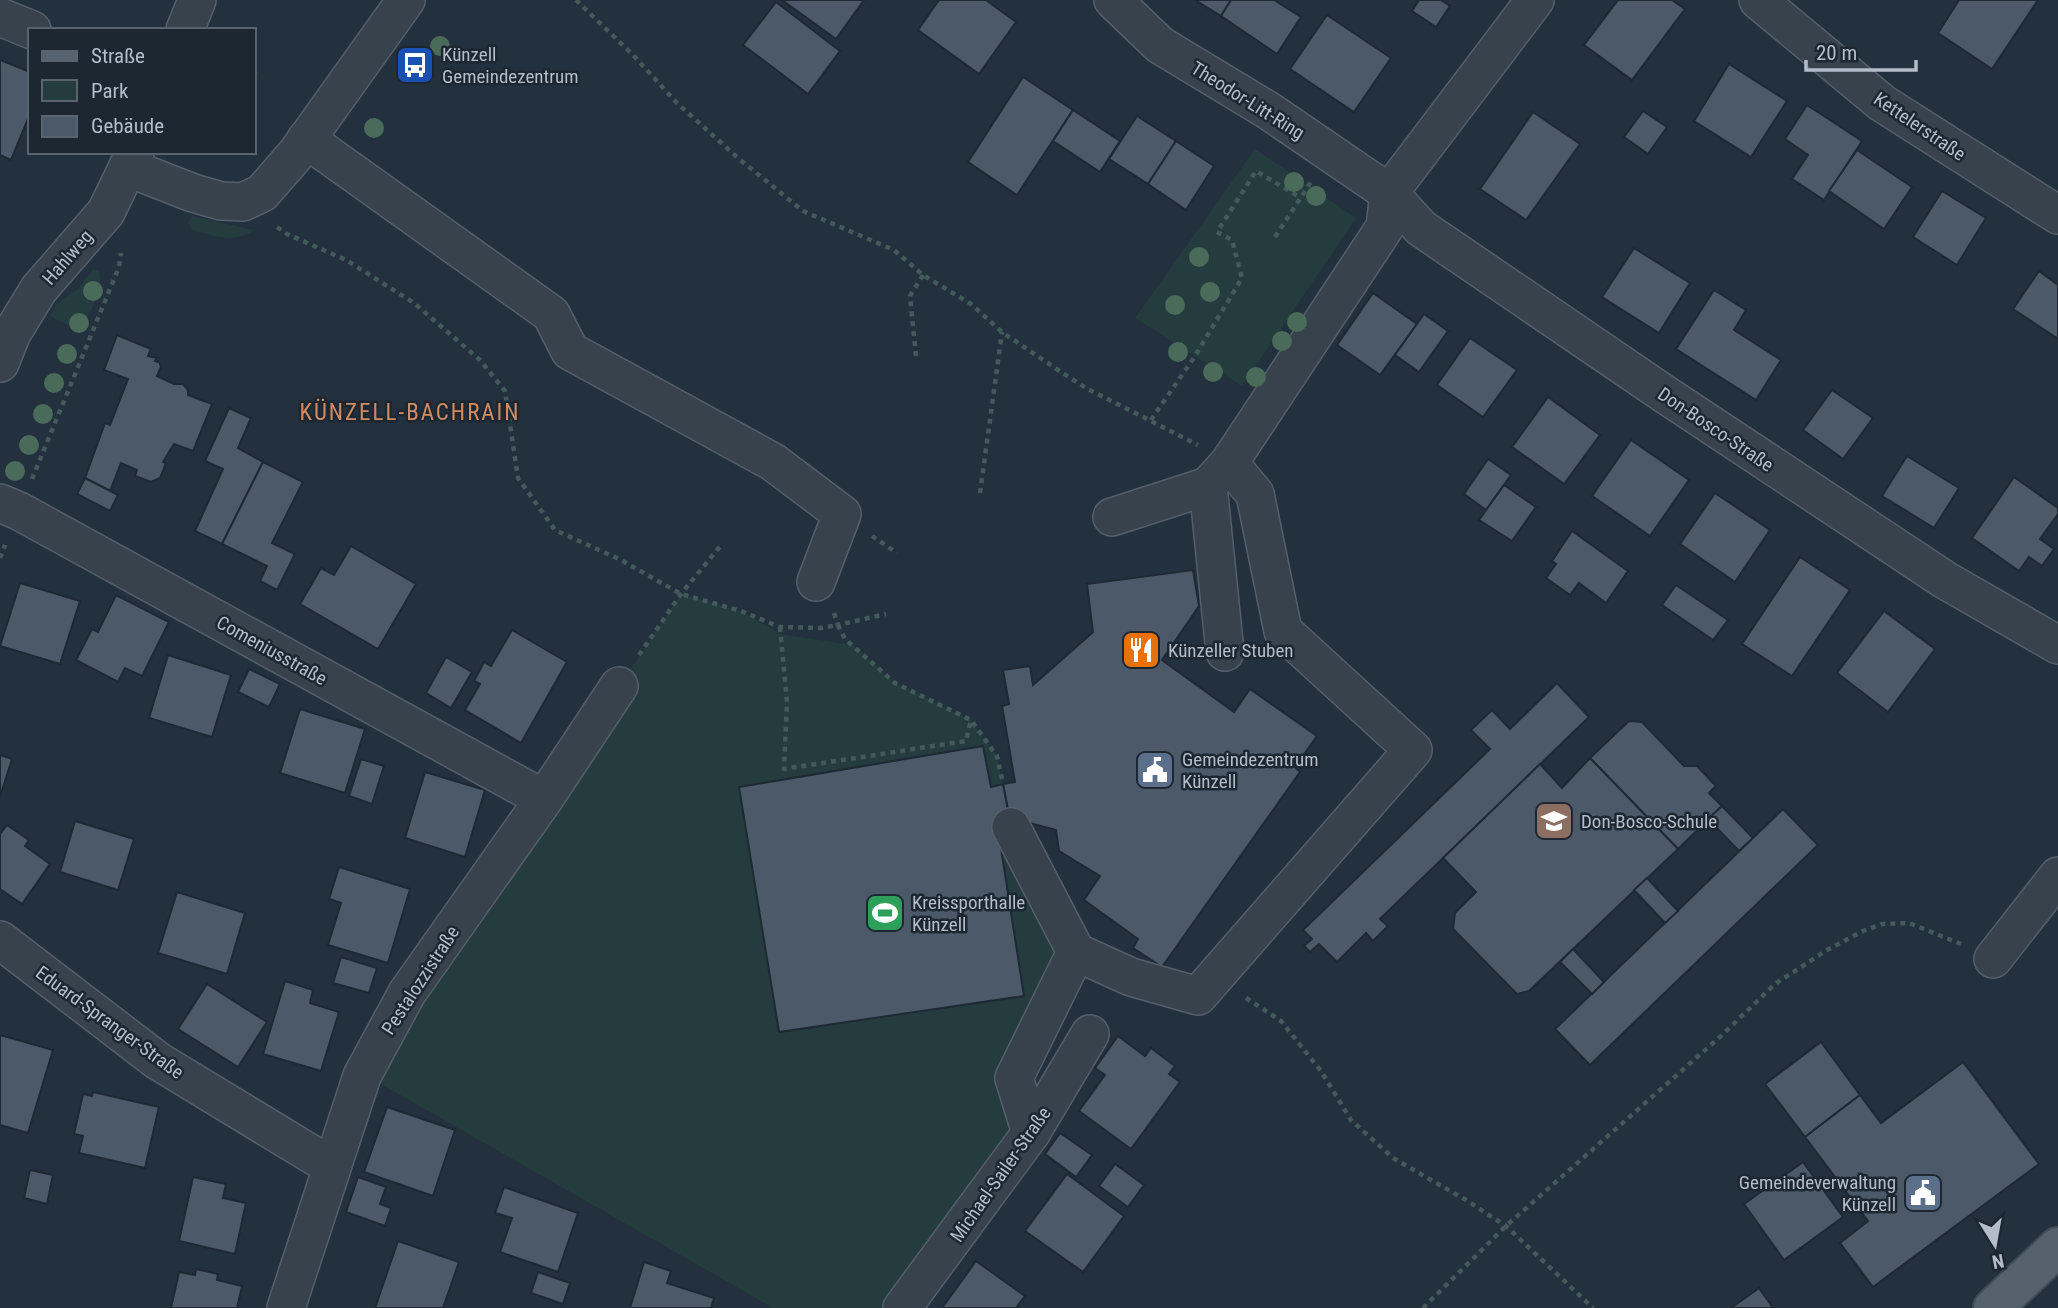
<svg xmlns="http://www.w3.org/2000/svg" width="2058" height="1308" viewBox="0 0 2058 1308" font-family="'Roboto Condensed',sans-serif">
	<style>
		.green { fill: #253c3e }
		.building { fill: #4c5968; stroke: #1e2934; stroke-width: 2 }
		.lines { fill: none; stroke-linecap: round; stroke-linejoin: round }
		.minor-casing { stroke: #555f6b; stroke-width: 40 }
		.major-casing { stroke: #404b56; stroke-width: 42 }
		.path { stroke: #43595b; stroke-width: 4.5; stroke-dasharray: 5 5; stroke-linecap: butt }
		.minor { stroke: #37424d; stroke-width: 37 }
		.major { stroke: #55616d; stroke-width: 38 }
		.tree { fill: #4a6a5a }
		.labels { text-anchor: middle; stroke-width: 5; stroke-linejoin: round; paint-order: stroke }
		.poi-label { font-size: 19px; fill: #b3bcc8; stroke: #1c2732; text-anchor: start }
		.street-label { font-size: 19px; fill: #b3bcc8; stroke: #1c2732 }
		.quarter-label { font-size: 23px; letter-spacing: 2px; fill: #d48b61; stroke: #1c2732 }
	</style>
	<rect width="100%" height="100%" fill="#23303d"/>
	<g class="green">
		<path d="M1255,149l101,69 -114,168 -107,-68z"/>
		<path d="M192,216l62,14c-18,14 -42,6 -62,0l-4,-7z"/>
		<path d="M93,269l6,2c5,21 -10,42 -19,60l-30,-15 6,-11 23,-17z"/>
		<path d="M681,594l60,17 39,23 73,11 42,38 76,37 26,36 14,71 65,125 -62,126 18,54 -129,176h-130l-413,-236z"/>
	</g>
	<g class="building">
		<path d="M782,0h82l-28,39z"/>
		<path d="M939,0h47l30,22 -37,52 -61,-44z"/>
		<path d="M1195,0h36l-10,16z"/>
		<path d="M1231,0h43l27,17 -24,37 -56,-38z"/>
		<path d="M1419,0h22l9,6 -14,21 -24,-16z"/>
		<path d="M1618,0h54l13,9 -53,71 -48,-35z"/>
		<path d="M1959,0h79l-46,69 -54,-36z"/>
		<path d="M776,2l64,49 -32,43 -65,-49z"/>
		<path d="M1327,15l64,43 -37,54 -64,-43z"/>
		<path d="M0,60l30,12v42l-19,46 -11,-5z"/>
		<path d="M1729,64l58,37 -36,56 -57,-36z"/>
		<path d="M1023,77l50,33 -56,85 -49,-33z"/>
		<path d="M1807,105l55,36 -38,59 -32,-21 16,-24 -23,-16z"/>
		<path d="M1073,110l47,31 -20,31 -47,-31z"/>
		<path d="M1643,111l24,16 -19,27 -24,-17z"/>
		<path d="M1533,112l47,32 -54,76 -46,-31z"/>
		<path d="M1137,116l39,25 -28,43 -39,-25z"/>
		<path d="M1176,141l38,25 -28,44 -38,-26z"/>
		<path d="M1857,150l55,37 -28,42 -55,-38z"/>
		<path d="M1942,191l44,27 -29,47 -44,-28z"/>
		<path d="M1634,248l56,35 -31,50 -57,-36z"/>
		<path d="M2039,271l19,14v54l-45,-30z"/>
		<path d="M1714,290l32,20 -12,20 47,30 -25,40 -80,-51z"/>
		<path d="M1373,293l44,31 -37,51 -43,-30z"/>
		<path d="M1424,314l24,17 -29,41 -24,-17z"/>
		<path d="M117,335l34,14 -3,7 9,2 -2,3 4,1 2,5 -4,9 17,8h9l5,6v5l24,9 -19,47 -19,-7 -11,18 3,1 -6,15 -9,4 -16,-6 2,-6 -16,-7 -11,28 -25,-13 20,-55 5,2 18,-46 -24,-9z"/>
		<path d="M1470,338l47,32 -34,47 -46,-32z"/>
		<path d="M1832,390l41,28 -30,41 -40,-29z"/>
		<path d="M1548,397l52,38 -36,49 -52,-37z"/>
		<path d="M229,408l22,10 -13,30 25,14 -41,82 -27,-13 28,-62 -18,-8z"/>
		<path d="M1631,440l58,40 -39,56 -58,-40z"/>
		<path d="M1907,456l52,32 -25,40 -52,-32z"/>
		<path d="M1488,459l23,16 -25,35 -22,-16z"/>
		<path d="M263,462l40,20 -31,61 23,11 -18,36 -17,-9 7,-15 -45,-22z"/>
		<path d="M2014,477l44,31v6l-18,25 14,10 -12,17 -13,-9 -10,14 -47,-33z"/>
		<path d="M85,478l33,17 -8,16 -33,-17z"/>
		<path d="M1504,485l32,22 -24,34 -33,-21z"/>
		<path d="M1715,493l55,37 -35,52 -55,-38z"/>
		<path d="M1572,531l56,40 -22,32 -27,-20 -9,12 -24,-17 10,-14 -4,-3z"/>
		<path d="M351,546l65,38 -38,65 -78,-45 21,-36 13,7z"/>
		<path d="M1800,557l50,33 -58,86 -50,-32z"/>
		<path d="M1193,570l6,36 -37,54 72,52 16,-23 67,47 -22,31 5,5 -138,195 -29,-19 5,-9 -54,-39 16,-24 -41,-25 -3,-21 -26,-7 -19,4 -8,-43 12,-2 -13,-76 7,-2 -6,-34 27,-4 3,19 60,-53 -6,-48z"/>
		<path d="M20,583l60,18 -20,63 -60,-18z"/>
		<path d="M1676,585l52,35 -15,20 -51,-35z"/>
		<path d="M116,595l53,27 -27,54 -17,-8 -7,14 -42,-22 16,-31 6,3z"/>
		<path d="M1884,611l51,38 -47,63 -51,-39z"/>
		<path d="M512,630l55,32 -46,81 -56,-33 15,-26 -6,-3 10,-19 7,4z"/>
		<path d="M168,655l63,20 -19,62 -63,-19z"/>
		<path d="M446,657l26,15 -21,36 -25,-15z"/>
		<path d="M249,669l31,15 -11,23 -31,-15z"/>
		<path d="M1557,683l32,34 -209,202 8,7 -15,15 -7,-8 -29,29 -18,-18 -9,8 -6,-6 8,-7 -9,-9 187,-181 -19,-19 21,-20 18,19z"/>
		<path d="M300,709l65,20 -20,64 -65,-20z"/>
		<path d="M1629,721l13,1 42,44h13l19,20 -7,7 13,13 -44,43 -88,-91z"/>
		<path d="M983,746l8,41 12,-3 8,43 -13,2 26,167 -245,36 -40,-245z"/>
		<path d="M0,755l12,4 -12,38z"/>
		<path d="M1590,758l88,91 -149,142 -12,3 -64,-65 2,-16 21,-21 -33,-34 97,-94 22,24z"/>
		<path d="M361,759l23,7 -12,38 -23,-8z"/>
		<path d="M425,772l60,18 -20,67 -60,-19z"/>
		<path d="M1722,806l31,32 -14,13 -31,-32z"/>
		<path d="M1783,809l35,36 -228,220 -35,-36z"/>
		<path d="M75,821l59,18 -16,51 -58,-18z"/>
		<path d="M7,825l22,15 -4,6 25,18 -28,40 -22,-15v-55z"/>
		<path d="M339,867l71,22 -22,74 -60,-18 13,-42 -12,-4z"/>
		<path d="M1647,878l31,33 -13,12 -31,-33z"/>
		<path d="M177,892l68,21 -18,61 -69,-21z"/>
		<path d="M1573,949l31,33 -12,12 -32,-32z"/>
		<path d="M341,957l36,11 -8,25 -36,-10z"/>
		<path d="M285,981l28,9 -3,13 29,9 -18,59 -58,-17z"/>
		<path d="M207,984l60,38 -29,45 -60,-38z"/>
		<path d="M0,1035l53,15 -25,83 -28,-8z"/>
		<path d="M1118,1036l27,20 6,-8 24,18 -6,8 11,8 -49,67 -52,-38 26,-36 -10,-7z"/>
		<path d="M1821,1042l39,53 -55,42 -40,-53z"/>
		<path d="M1963,1062l76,102 -166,123 -33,-44 28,-22 -63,-84 55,-42 21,28z"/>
		<path d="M93,1092l66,15 -14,61 -66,-15 4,-17 -9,-2 9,-40 9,2z"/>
		<path d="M387,1107l68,23 -22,66 -69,-24z"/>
		<path d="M1060,1133l32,22 -16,22 -31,-23z"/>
		<path d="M1803,1162l40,55 -59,43 -40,-56z"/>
		<path d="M1115,1164l29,21 -16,22 -29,-21z"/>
		<path d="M30,1170l23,5 -6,29 -23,-6z"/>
		<path d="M1067,1174l57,42 -41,56 -58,-41z"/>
		<path d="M193,1177l33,7 -3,14 23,5 -11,51 -56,-13z"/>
		<path d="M358,1177l28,10 -6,17 11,4 -6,18 -39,-14z"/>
		<path d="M504,1187l74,26 -20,59 -58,-20 12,-34 -17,-5z"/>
		<path d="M398,1241l61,21 -16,46h-68z"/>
		<path d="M976,1261l49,35 -9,12h-74z"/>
		<path d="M644,1262l27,9 -4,12 47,15 -3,10h-81z"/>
		<path d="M196,1269l22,5 -1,6 25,6 -5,22h-66l8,-36 16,3z"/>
		<path d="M538,1272l32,11 -7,21 -32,-11z"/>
		<path d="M1759,1288l14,20h-42z"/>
	</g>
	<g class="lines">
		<defs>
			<g id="minor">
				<path d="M1113,0l47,45 109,66 120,82 32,35 242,165 282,187 113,65"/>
				<path d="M1758,0l124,103 176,112"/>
				<path d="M0,17l32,13"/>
				<path d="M185,30l12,-30"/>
				<path d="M306,139l245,175 19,37 203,111 69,52 -26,68"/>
				<path d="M129,168l64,25 28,8 22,1 19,-9 34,-39 110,-154"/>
				<path d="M0,363l12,-30 27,-44 67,-77 29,-60"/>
				<path d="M0,503l19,8 525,288"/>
				<path d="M1112,517l96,-31"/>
				<path d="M1225,652l-17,-166 21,-23 156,-236 4,-34 146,-193"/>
				<path d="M1011,827l65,125 -62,126 17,55"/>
				<path d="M0,940l158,121 173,105"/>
				<path d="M1076,952l55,25 67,19 215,-246 -130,-119 -28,-137 -26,-31"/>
				<path d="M1993,959l65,-83"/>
				<path d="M286,1308l76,-232 45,-83 137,-194 75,-113"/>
				<path d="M902,1308l129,-175 59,-99"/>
			</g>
			<path id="major" d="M1993,1308l65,-61"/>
		</defs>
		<use href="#minor" class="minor-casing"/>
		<use href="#major" class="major-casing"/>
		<g class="path">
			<path d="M576,0l57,55 44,48 61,55 65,53 91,39 29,25 48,29 31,28 59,40 25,16 112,57"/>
			<path d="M254,72l2,2"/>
			<path d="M277,227l10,7 59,26 68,43 66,57 25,31 13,87 37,52 66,30 60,34 60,17 39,16 41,1 17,-3 7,14 50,44 76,37 26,36 6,28"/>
			<path d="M1275,237l36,-55"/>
			<path d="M916,356l-6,-60 13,-21"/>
			<path d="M1151,420l44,-64 47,-78 -10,-38 -15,-8 39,-61 45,27"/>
			<path d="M32,479l87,-212 2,-14"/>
			<path d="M980,493l22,-161"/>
			<path d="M872,536l25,17"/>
			<path d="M0,558l5,-13"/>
			<path d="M834,613l4,12 48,-11"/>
			<path d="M780,627l7,75 -3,67 182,-28 5,-21"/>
			<path d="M639,655l42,-61 41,-50"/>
			<path d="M1246,998l35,23 40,50 30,49 42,38 73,42 40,26 87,82"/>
			<path d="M1423,1308l83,-82 215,-190 54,-52 52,-34 36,-19 19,-7 27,-1 52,21"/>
		</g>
		<use href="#minor" class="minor"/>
		<use href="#major" class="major"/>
	</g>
	<g class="tree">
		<circle cx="440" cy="46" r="10"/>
		<circle cx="374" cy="128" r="10"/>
		<circle cx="1294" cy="182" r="10"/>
		<circle cx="1316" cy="196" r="10"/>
		<circle cx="1199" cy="257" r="10"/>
		<circle cx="93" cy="291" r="10"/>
		<circle cx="1210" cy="292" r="10"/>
		<circle cx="1175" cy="305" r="10"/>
		<circle cx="1297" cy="322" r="10"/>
		<circle cx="79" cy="323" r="10"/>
		<circle cx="1282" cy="341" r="10"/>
		<circle cx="1178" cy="352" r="10"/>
		<circle cx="67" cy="354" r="10"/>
		<circle cx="1213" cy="372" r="10"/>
		<circle cx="1256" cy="377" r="10"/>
		<circle cx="54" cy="383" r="10"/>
		<circle cx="43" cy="414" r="10"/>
		<circle cx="29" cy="445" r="10"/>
		<circle cx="15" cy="471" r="10"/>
	</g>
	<defs>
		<symbol id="bus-square" viewBox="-11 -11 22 22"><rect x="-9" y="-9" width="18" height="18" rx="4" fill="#1a4fb4" stroke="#1c2732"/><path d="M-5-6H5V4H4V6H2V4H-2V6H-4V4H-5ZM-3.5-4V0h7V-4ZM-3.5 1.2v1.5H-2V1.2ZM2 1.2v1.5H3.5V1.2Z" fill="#fff"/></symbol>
		<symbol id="restaurant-square" viewBox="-11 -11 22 22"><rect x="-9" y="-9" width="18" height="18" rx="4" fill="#e8710a" stroke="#1c2732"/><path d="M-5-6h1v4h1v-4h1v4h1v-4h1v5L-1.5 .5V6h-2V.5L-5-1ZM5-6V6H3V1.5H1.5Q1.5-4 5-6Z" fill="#fff"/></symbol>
		<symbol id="civic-square" viewBox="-11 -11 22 22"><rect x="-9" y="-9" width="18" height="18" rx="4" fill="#5c6f8a" stroke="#1c2732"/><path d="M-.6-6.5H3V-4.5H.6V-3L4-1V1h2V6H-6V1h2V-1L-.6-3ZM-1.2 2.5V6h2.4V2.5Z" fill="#fff"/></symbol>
		<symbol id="school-square" viewBox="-11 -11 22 22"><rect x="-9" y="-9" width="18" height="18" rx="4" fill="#8d6e63" stroke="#1c2732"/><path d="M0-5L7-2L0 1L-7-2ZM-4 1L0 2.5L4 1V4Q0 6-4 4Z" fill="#fff"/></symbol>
		<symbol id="stadium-square" viewBox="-11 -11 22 22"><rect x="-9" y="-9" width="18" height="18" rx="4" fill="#2e9e5b" stroke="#1c2732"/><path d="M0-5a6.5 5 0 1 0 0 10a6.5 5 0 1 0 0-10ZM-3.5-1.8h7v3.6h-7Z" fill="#fff"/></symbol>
	</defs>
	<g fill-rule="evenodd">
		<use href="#bus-square" x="393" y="43" width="44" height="44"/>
		<use href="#restaurant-square" x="1119" y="628" width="44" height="44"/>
		<use href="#civic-square" x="1133" y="748" width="44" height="44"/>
		<use href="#school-square" x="1532" y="799" width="44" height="44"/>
		<use href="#stadium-square" x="863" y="891" width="44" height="44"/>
		<use href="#civic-square" x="1901" y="1171" width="44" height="44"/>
	</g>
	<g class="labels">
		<g class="poi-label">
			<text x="442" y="61">Künzell<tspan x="442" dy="22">Gemeindezentrum</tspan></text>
			<text x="1168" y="657">Künzeller Stuben</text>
			<text x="1182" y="766">Gemeindezentrum<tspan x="1182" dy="22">Künzell</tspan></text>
			<text x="1581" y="828">Don-Bosco-Schule</text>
			<text x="912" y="909">Kreissporthalle<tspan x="912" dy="22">Künzell</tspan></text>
			<text x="1896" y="1189" text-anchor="end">Gemeindeverwaltung<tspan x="1896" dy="22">Künzell</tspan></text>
		</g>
		<g class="street-label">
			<text transform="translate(1248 100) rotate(32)" y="7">Theodor-Litt-Ring</text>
			<text transform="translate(1920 126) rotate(34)" y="7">Kettelerstraße</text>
			<text transform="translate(67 257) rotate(-49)" y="7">Hahlweg</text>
			<text transform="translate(1716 429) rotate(34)" y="7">Don-Bosco-Straße</text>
			<text transform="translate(272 650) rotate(29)" y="7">Comeniusstraße</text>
			<text transform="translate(420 980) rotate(-57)" y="7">Pestalozzistraße</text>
			<text transform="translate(110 1022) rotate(36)" y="7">Eduard-Spranger-Straße</text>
			<text transform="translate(1000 1174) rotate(-55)" y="7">Michael-Sailer-Straße</text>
		</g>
		<g class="quarter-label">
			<text x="410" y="420">KÜNZELL-BACHRAIN</text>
		</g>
	</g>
	<rect x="28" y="28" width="228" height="126" fill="#1c2732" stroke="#58636e" stroke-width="2"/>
	<rect x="42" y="51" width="35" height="10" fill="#55616d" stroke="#58636e" stroke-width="2"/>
	<text x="91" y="63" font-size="21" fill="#b3bcc8">Straße</text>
	<rect x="42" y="80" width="35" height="21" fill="#253c3e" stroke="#58636e" stroke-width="2"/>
	<text x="91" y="98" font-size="21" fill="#b3bcc8">Park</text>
	<rect x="42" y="116" width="35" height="21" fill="#4c5968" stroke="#58636e" stroke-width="2"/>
	<text x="91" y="133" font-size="21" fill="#b3bcc8">Gebäude</text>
	<g transform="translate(1995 1245) rotate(169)" stroke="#1c2732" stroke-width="5" paint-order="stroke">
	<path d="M0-5L12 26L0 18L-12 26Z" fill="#b3bcc8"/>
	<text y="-10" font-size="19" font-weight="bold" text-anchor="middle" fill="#b3bcc8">N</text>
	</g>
	<path d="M1806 60v10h110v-10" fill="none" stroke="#b3bcc8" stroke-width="3.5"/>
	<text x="1816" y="60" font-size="21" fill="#b3bcc8" stroke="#1c2732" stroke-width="5" paint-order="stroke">20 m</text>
</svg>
